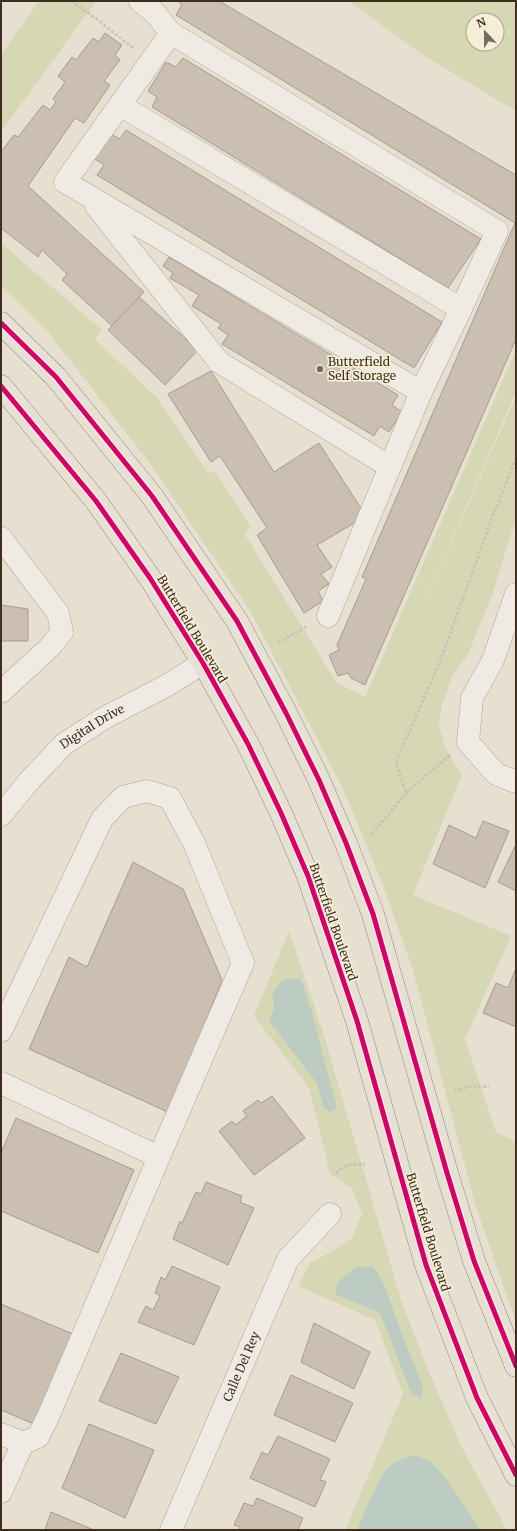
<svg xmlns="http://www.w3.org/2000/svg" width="517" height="1531" viewBox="0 0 517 1531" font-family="Merriweather,serif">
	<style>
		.green { fill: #d6d7b3; fill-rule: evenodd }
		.water { fill: #bcccc2 }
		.building { fill: #cbbfb2; stroke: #a89c90 }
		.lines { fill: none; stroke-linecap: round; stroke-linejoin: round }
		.minor-casing { stroke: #ada599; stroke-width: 23 }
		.major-casing { stroke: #928b80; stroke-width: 23 }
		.path { stroke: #c8c2b9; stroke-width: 2.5; stroke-dasharray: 3 2; stroke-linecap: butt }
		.minor { stroke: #efebe3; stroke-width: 22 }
		.major { stroke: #e6e1d4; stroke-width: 22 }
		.cycleway-casing { stroke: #f7eed8; stroke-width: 8 }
		.cycleway { stroke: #d6006c; stroke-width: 5 }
		.poi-dot { fill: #786c5e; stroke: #f7eed8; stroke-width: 1.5 }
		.labels { text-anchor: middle; stroke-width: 3.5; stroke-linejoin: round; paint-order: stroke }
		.poi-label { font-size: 12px; fill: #3d2e20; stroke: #f7eed8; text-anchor: start }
		.street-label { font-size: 12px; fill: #3d2e20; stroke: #f7eed8 }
	</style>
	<rect width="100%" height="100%" fill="#e7e0d1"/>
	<g class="green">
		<path d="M39,1h57l-95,131v-77z"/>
		<path d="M348,1h168v110l-90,-54zM473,20h24v24h-24z"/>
		<path d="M1,243l101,87 -7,9 62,59 52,76 5,-4 37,57 -7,6 93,150 28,14 151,-347v42l-114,262 114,-258v122l-24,77 -24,59 -16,23 -10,28 -3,19 5,21 11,20 7,9 -49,121 98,41 -46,103 31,93 20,10v180l-41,-118 -62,-234 -30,-85 -41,-99 -92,-175 -98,-145 -103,-133 -48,-47z"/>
		<path d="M289,931l34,101 79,271 26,67 34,78 45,82h-162l58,-136 -28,-74 -77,-34 12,-23 21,-11 21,-14 10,-24 -10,-26 -22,-14 -21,-86 -55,-72z"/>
	</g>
	<g class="water">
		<path d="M290,978l11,1 10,30 26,99 -6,4 -7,-3 -7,-26 -48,-62 5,-12 -2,-15 9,-12z"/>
		<path d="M356,1267h17l5,7 7,13 19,53 19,46 -2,12 -9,-3 -31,-80 -5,-4 -40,-16 1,-12z"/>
		<path d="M414,1455l15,5 16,17 35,53h-122c1,-9 22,-52 28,-60 7,-8 18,-12 28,-15z"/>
	</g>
	<g class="building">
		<path d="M177,1h42l297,174v164l-151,346 -14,-7 -3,-5 -10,3 -9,-21 10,-5 -2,-5 29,-66 -4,-2 153,-354 -339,-208 6,-11z"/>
		<path d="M105,33l17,12 -7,10 5,5 -16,21 6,4 -26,38 -9,-5 -47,68 116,106 -32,34 -50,-46 5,-6 -25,-24 -4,7 -37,-29v-76l13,-17 4,2 25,-32 7,5 6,-8 -3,-3 12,-17 -7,-6 14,-19 4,3 17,-22 6,4z"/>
		<path d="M183,58l298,181 -33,49 -296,-181 5,-10 -9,-6 18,-29 10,5z"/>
		<path d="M126,130l316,192 -28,46 -317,-193 7,-10 -9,-6 16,-25 9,5z"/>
		<path d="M169,257l229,138 -6,10 10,7 -13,20 -9,-6 -6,10 -152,-92 6,-9 -10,-7 3,-4 -29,-18 7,-11 -29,-17 3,-5 -10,-7z"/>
		<path d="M139,297l59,53 -33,35 -57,-55z"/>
		<path d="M211,371l63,101 45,-29 47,73 -49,29 15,22 -11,7 8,10 -11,7 5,10 -19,12 -47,-78 10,-7 -47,-72 -9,6 -43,-68z"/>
		<path d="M1,605l27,4v32h-27z"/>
		<path d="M483,821l26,10 -24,57 -52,-24 16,-39 27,13z"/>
		<path d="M516,844v47l-18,-9z"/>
		<path d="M133,862l50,27 39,91 -52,133 -141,-64 40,-92 18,10z"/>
		<path d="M516,968v59l-33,-14 13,-30 12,5z"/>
		<path d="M272,1096l33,42 -51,37 -35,-44 13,-10 3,4 12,-9 -4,-5 15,-11 3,3z"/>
		<path d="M16,1118l118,52 -36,83 -97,-42v-58z"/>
		<path d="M206,1182l36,14 -2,6 14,6 -26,57 -55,-26 7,-18 2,2 14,-31 5,2z"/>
		<path d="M172,1266l48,21 -26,58 -56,-23 8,-16 7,4 7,-14 -5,-3 6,-16 4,3z"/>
		<path d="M1,1304l72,30 -39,90 -33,-14z"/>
		<path d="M314,1323l56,29 -16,37 -53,-27z"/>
		<path d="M121,1353l58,24 -23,47 -57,-23z"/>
		<path d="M291,1375l62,28 -18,39 -61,-27z"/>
		<path d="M89,1424l65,26 -29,68 -63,-30z"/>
		<path d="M278,1436l52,23 -10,21 6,2 -11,25 -65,-29 12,-26 6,3z"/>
		<path d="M257,1498l46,20 -5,12h-60l2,-3 -6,-2 10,-22 9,3z"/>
		<path d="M51,1512l43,18h-49z"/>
	</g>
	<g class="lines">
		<defs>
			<g id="minor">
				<path d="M171,33l326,198 -36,78"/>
				<path d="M120,105l341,204 -40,83 -356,-210 106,-149 -17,-21 -14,-11"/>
				<path d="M96,206l123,156 171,105"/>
				<path d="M1,538l57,75 4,19 -13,16 -48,44"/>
				<path d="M516,594l-23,66 -21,38 -4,44 28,32 20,8"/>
				<path d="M328,616l93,-224"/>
				<path id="s1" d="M1,815l29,-35 34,-36 42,-27 60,-31 37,-23"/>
				<path d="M1,1031l101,-212 21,-22 24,-6 23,7 24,45 49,120 -84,194"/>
				<path d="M1,1083l158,74 -111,260 -10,20 -15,6"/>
				<path d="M1,1434l22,9 -22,49"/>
				<path id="s2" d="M171,1530l117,-271 42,-45"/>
			</g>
			<g id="major">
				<path d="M1,323l55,54 96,119 85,125 49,92 33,67 27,63 27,71 74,259 27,88 42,105"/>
				<path d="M1,386l95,115 54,77 53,85 45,81 33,69 27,63 49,145 69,244 51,133 39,77"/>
			</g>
		</defs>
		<use href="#minor" class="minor-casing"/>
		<use href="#major" class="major-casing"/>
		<g class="path">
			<path d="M71,1l27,19 35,28"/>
			<path d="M278,643l29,-17"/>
			<path d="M450,755l-44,38 -10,-31 45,-103 51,-141 24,-60"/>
			<path d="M372,834l34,-41"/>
			<path d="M454,1091l17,-5 18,1"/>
			<path d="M336,1173l11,-8 18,-1"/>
		</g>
		<use href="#minor" class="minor"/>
		<use href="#major" class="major"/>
		<defs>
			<g id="cycleway">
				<path d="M1,323l55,54 96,119 85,125 49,92 33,67 27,63 27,71 74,259 27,88 42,105"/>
				<path d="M1,386l95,115 54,77 53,85 45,81 33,69 27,63 49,145 69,244 51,133 39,77"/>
			</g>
		</defs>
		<use href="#cycleway" class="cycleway-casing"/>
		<use href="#cycleway" class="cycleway"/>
	</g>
	<circle class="poi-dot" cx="320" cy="369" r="4"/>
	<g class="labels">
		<g class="poi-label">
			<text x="328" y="366">Butterfield<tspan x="328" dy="14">Self Storage</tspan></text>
		</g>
		<g class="street-label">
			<text transform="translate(192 629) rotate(59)" y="4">Butterfield Boulevard</text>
			<text dy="4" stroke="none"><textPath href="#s1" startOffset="128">Digital Drive</textPath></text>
			<text transform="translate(333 922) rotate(71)" y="4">Butterfield Boulevard</text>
			<text transform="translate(428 1232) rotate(73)" y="4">Butterfield Boulevard</text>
			<text dy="4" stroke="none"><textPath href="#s2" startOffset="178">Calle Del Rey</textPath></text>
		</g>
	</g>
	<rect width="517" height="1531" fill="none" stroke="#3d2e20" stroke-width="4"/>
	<g transform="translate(485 32) rotate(338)"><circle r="19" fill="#f7eed8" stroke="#ada18e"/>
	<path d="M0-3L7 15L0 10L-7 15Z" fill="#786c5e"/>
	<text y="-6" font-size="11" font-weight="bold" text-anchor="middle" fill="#3d2e20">N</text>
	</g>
</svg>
